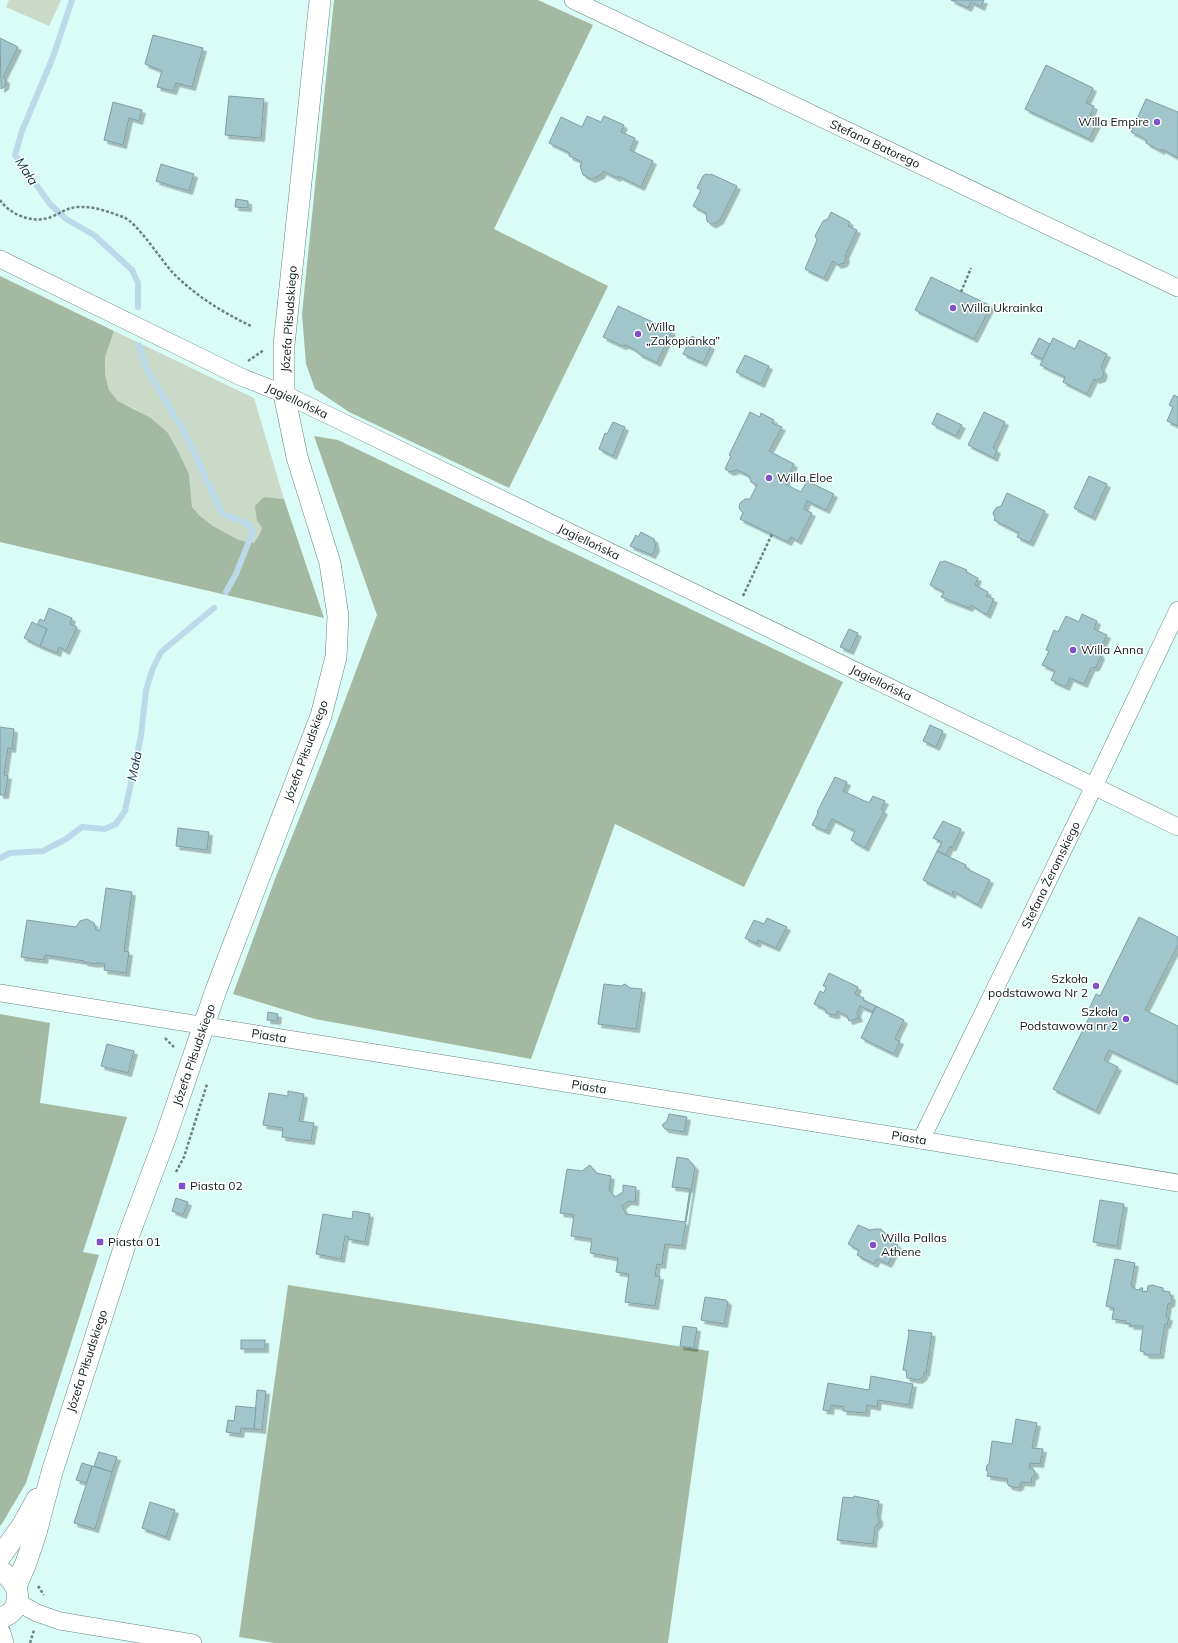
<svg xmlns="http://www.w3.org/2000/svg" width="1178" height="1643" viewBox="0 0 1178 1643" font-family="Mulish,sans-serif">
	<style>
		.green { fill: #cad9c8 }
		.forest { fill: #a4b9a1 }
		.lines { fill: none; stroke-linecap: round; stroke-linejoin: round }
		.stream { stroke: #badaea; stroke-width: 6 }
		.building { fill: #a0c6cc; stroke: #7f9ea3; filter: url(#shadow) }
		.minor-casing { stroke: #678582; stroke-width: 18 }
		.tertiary-casing { stroke: #678582; stroke-width: 22 }
		.path { stroke: #6d8380; stroke-width: 2.5; stroke-dasharray: 3 2; stroke-linecap: butt }
		.minor { stroke: #fff; stroke-width: 17 }
		.tertiary { stroke: #fff; stroke-width: 21 }
		.poi-dot { fill: #7f51ca; stroke: #fff; stroke-width: 1.5 }
		.labels { text-anchor: middle; stroke-width: 3; stroke-linejoin: round; paint-order: stroke }
		.poi-label { font-size: 12px; fill: #0e1a19; stroke: #fff; text-anchor: start }
		.street-label { font-size: 12px; fill: #0e1a19; stroke: #fff }
		.water-label { font-size: 13px; font-style: italic; fill: #0a3749; stroke: #fff }
	</style>
	<defs>
		<filter id="shadow"><feDropShadow dx="3.5" dy="3.5" stdDeviation="0" flood-color="#0004"/></filter>
	</defs>
	<rect width="100%" height="100%" fill="#dafcf7"/>
	<g class="green">
		<path d="M9,0h52l-12,26 -43,-19z"/>
		<path d="M114,331l140,67 30,101 -20,-2 -7,24 5,7 -1,6 -7,9 -15,-3 -26,-14 -13,-10 -8,-9 -3,-33 -11,-23 -10,-18 -31,-23 -19,-9 -9,-11 -4,-16v-18z"/>
	</g>
	<g class="forest">
		<path d="M334,0h204l55,25 -99,204 114,57 -99,202 -160,-76 -34,-23 -9,-25 -4,-50z"/>
		<path d="M0,276l114,55 -9,26v17l4,16 9,11 33,17 17,15 10,18 11,23 3,33 8,9 13,10 26,14 15,3 6,-9 2,-6 -5,-7 -2,-15 9,-9 20,2 40,119 -324,-76z"/>
		<path d="M314,436l24,4 505,242 -99,205 -129,-63 -84,235 -216,-40 -82,-25 42,-115 46,-115 56,-149z"/>
		<path d="M0,1014l50,9 -10,80 87,14 -44,135 16,3 -73,228 -23,39 -3,4z"/>
		<path d="M288,1285l421,66 -41,292h-393l-36,-6z"/>
	</g>
	<g class="lines">
		<g class="stream">
			<path d="M72,0l-19,57 -31,74 -7,24 35,49 16,15 28,16 38,35 6,13v24"/>
			<path d="M139,345l8,25 38,63 37,80 26,11 5,7 -17,43 -10,18"/>
			<path d="M0,858l10,-5 33,-2 23,-12 16,-12 23,2 11,-5 9,-13 16,-75 5,-46 7,-22 8,-16 53,-44"/>
		</g>
	</g>
	<g class="building">
		<path d="M951,0h33l-3,7 -10,-5 -3,6z"/>
		<path d="M153,35l50,13 -11,39 -16,-4 -3,8 -16,-4 5,-16 -17,-7z"/>
		<path d="M0,38l18,9 -15,30 3,3 -1,6 -4,3z"/>
		<path d="M1046,65l47,23 -7,15 8,3 -4,10 9,4 -10,19 -64,-30z"/>
		<path d="M229,96l35,3 -3,39 -36,-3z"/>
		<path d="M1146,99l32,13v46l-16,-9 -1,2 -15,-8 1,-3 -16,-8z"/>
		<path d="M113,102l29,8 -3,11 -10,-3 -6,27 -19,-5z"/>
		<path d="M587,116l14,6 3,-6 20,9 -3,7 14,6 -5,12 23,11 -12,26 -23,-11 -1,2 -14,-7 -2,4 -9,4 -9,-4 -3,-9 2,-4 -13,-6 1,-3 -21,-10 12,-26 21,10z"/>
		<path d="M161,164l33,10 -5,17 -33,-10z"/>
		<path d="M706,174l5,1v-1l26,12 -17,34 -6,4h-3l-4,-3 -1,-8 -13,-7 8,-16 -4,-2 6,-12z"/>
		<path d="M236,199l12,2v7l-13,-1z"/>
		<path d="M831,212l19,10 -2,4 9,4 -12,26 1,3 -2,4 -6,2 -5,-4 -9,17 -19,-9 12,-29 -2,-4 8,-15 5,-2z"/>
		<path d="M931,277l60,29 -17,33 -59,-29z"/>
		<path d="M618,306l54,25 -15,32 -18,-9 -2,-3 -11,-6 -4,1 -19,-9z"/>
		<path d="M692,336l19,10 -8,17 -20,-9z"/>
		<path d="M1039,338l11,6 -7,15 -12,-5z"/>
		<path d="M1053,338l22,11 4,-9 28,14 -6,13 3,6 -2,5 -5,2 -3,-1 -7,15 -24,-12 2,-5 -25,-12z"/>
		<path d="M745,355l24,11 -8,18 -25,-12z"/>
		<path d="M1174,395l4,2v29l-11,-5 6,-14 -4,-2z"/>
		<path d="M750,412l10,5 1,-4 13,7 -2,3 10,4 -13,24 25,13 -9,20 16,8 6,-11 27,13 -8,16 -19,-9 -3,8 8,4 -14,28 -7,-4 -3,5 -48,-23 3,-6 -4,-5 1,-5 5,-4h5l7,-14 -6,-3 -2,-6 -5,-3 -7,-3 -7,2 -5,-3 6,-13 -2,-1z"/>
		<path d="M984,412l21,10 -12,26 4,2 -3,8 -26,-13z"/>
		<path d="M937,413l25,12 -6,11 -24,-12z"/>
		<path d="M613,422l12,5 -12,29 -14,-7 6,-16 2,1z"/>
		<path d="M1089,476l18,8 -15,33 -18,-9z"/>
		<path d="M1007,493l38,18 -15,32 -13,-6 2,-4 -25,-13 1,-2 -2,-5 3,-5 5,-2z"/>
		<path d="M641,532l13,7 2,9 -4,7 -22,-9 6,-11 2,2z"/>
		<path d="M945,561l22,9 -1,2 12,6 -3,7 13,7 -2,4 8,3 -7,16 -16,-10 -2,3 -28,-11 3,-5 -14,-7 10,-23z"/>
		<path d="M49,608l23,10 -2,6 7,3 -11,24 -7,-4 -2,6 -17,-7 7,-17 -10,-4 3,-6 4,2z"/>
		<path d="M1082,614l15,7 -3,8 13,6 -8,17 2,4 -5,11 -5,1 -7,16 -14,-6 -4,9 -15,-7 4,-9 -13,-6 7,-14 -3,-1 8,-20 4,2 8,-16 13,6z"/>
		<path d="M32,622l15,7 -7,17 -16,-8z"/>
		<path d="M849,629l9,4 -8,18 -10,-4z"/>
		<path d="M930,725l13,6 -7,16 -13,-6z"/>
		<path d="M0,727l14,2 -2,20 -4,-1 -4,27 4,1 -3,19h-5z"/>
		<path d="M835,777l12,5 -4,9 24,11 2,1 4,-7 12,5 -4,8 3,2 -19,37 -14,-8 4,-9 -23,-12 -6,12 -14,-6 6,-12 -1,-1z"/>
		<path d="M943,821l18,8 -9,19 -2,-2 -4,9 -9,-4 5,-9 -9,-4z"/>
		<path d="M178,828l31,4 -2,18 -31,-4z"/>
		<path d="M937,851l29,14 -1,3 25,12 -12,25 -25,-14 -1,4 -29,-15z"/>
		<path d="M106,888l26,4 -8,59 5,1 -3,21 -22,-3 1,-6 -9,-1v1l-12,-2v-1l-39,-6 -1,5 -23,-3 6,-37 49,7 4,-6 7,-2 7,4 2,7 4,1z"/>
		<path d="M1139,917l39,20v8l-33,65 33,16v57l-69,-33 -5,10 14,7 -22,44 -43,-22 39,-77 -4,-1 8,-17 4,2z"/>
		<path d="M767,918l20,9 -11,21 -18,-8 -1,4 -12,-6 9,-18 10,4z"/>
		<path d="M829,973l29,14 -3,7 9,4 -1,2 13,6 -3,6 -13,-6 -3,7 2,5 -10,3 -2,-5 -10,-5 -1,4h-4l-6,-2 -1,-4 -11,-5 6,-13 4,2 2,-6 -3,-1z"/>
		<path d="M604,984l17,2 4,-2 5,4 12,1 -6,40 -38,-5z"/>
		<path d="M876,1006l28,14 -9,19 5,2 -6,13 -33,-16z"/>
		<path d="M268,1012l10,2 -1,7 -10,-1z"/>
		<path d="M107,1044l27,7 -6,22 -27,-7z"/>
		<path d="M288,1091l16,3 -5,27 15,2 -3,18 -29,-4 1,-9 -20,-3 6,-32 19,3z"/>
		<path d="M669,1114l18,3 -3,15 -19,-3 -3,-4 5,-4z"/>
		<path d="M677,1157l11,2 7,8 -13,79 -17,-2 -3,21 -5,-1 -2,12h5l-5,30 -30,-4 4,-28 -13,-2 2,-14 -28,-5 2,-14 -21,-3 3,-21 -14,-2 7,-44 15,2 8,-6 6,8 15,3 -2,14 6,7 8,-5v-7l13,2 -1,15 -7,-1 -6,5 4,8 59,8 5,-33 -18,-2z"/>
		<path d="M176,1198l12,4 -5,13 -11,-4z"/>
		<path d="M1100,1200l24,4 -7,42 -24,-4z"/>
		<path d="M353,1211l17,3 -5,28 -17,-3 1,-2 -4,-1 -4,23 -25,-5 7,-40 29,5z"/>
		<path d="M858,1225l12,5 5,-1h6l4,4 3,7 10,5 -10,19 -11,-5 -3,5 -17,-9 2,-5 -11,-6z"/>
		<path d="M1115,1259l20,4 -4,23 3,1v2l6,1v-2h3l-1,3 5,1 1,-6 4,-1 11,3v3l7,1v3l2,2 -1,6 -3,1 -2,13h3l-2,8 -2,-1 -5,31h-14l-2,-3 -4,-1 3,-25h-13l1,-2 -6,-1 1,-2 -14,-2 2,-11 -8,-2z"/>
		<path d="M705,1297l21,3 2,2 -4,22 -23,-4z"/>
		<path d="M683,1326l14,2 -3,20 -14,-2z"/>
		<path d="M908,1330l24,3 -6,40 -2,-1v4l-5,4 -12,-2 -1,-8h-3l6,-37z"/>
		<rect x="241" y="1340" width="24" height="9"/>
		<path d="M871,1376l42,8 -4,21 -31,-5 -1,7 -10,-2 -1,8 -23,-2 1,-4 -13,-2 -1,6 -7,-1 5,-27 41,7z"/>
		<path d="M257,1390l9,1 -4,39 -8,-1z"/>
		<path d="M236,1406l20,2 -2,21 -13,-1 -1,6 -14,-2 2,-12 6,1z"/>
		<path d="M1016,1419l21,4 -5,25 11,1 -3,15 -10,-1 -1,5 5,2 1,2v3l-3,2 -1,6 -10,-1 -1,4 -3,2 -8,-2 -2,-3 1,-4 -21,-3 1,-4 -2,-2 1,-5 2,-1 3,-23 20,3z"/>
		<path d="M99,1452l18,5 -5,15 -18,-6z"/>
		<path d="M82,1463l10,3 -5,17 -11,-3z"/>
		<path d="M92,1466l20,6 -17,57 -21,-6z"/>
		<path d="M854,1496l25,5 -2,14 2,3v5l-4,4 -2,17 -36,-4 6,-43 10,1z"/>
		<path d="M150,1502l25,8 -9,27 -24,-9z"/>
	</g>
	<g class="lines">
		<defs>
			<g id="minor">
				<path d="M573,0l605,288"/>
				<path d="M0,259l239,117 45,18 44,21 850,412"/>
				<path d="M0,993l921,147 257,43"/>
				<path d="M921,1140l164,-335 93,-195"/>
				<path d="M17,1602l20,11 23,8 133,22"/>
			</g>
			<g id="tertiary">
				<path d="M0,1557l22,-31 15,-27"/>
				<path d="M0,1571c21,10 26,40 0,47"/>
				<path d="M16,1586l10,-23 10,-30 16,-61 73,-227 41,-109 50,-146 105,-274 15,-59 2,-41 -8,-53 -33,-106 -13,-63v-49l36,-345"/>
				<path d="M0,1633l3,10"/>
			</g>
		</defs>
		<use href="#minor" class="minor-casing"/>
		<use href="#tertiary" class="tertiary-casing"/>
		<g class="path">
			<path d="M0,200c10,15 33,24 51,17 10,-4 17,-10 28,-10 15,-1 30,5 44,10 14,5 38,43 50,56 23,23 49,39 78,53"/>
			<path d="M961,292l10,-24"/>
			<path d="M248,361l16,-11"/>
			<path d="M743,596l29,-62"/>
			<path d="M165,1038l9,9"/>
			<path d="M176,1172l8,-15 23,-73"/>
			<path d="M38,1586l6,9"/>
			<path d="M30,1643l4,-13"/>
		</g>
		<use href="#minor" class="minor"/>
		<use href="#tertiary" class="tertiary"/>
	</g>
	<g class="poi-dot">
		<circle cx="1157" cy="122" r="4"/>
		<circle cx="953" cy="308" r="4"/>
		<circle cx="638" cy="334" r="4"/>
		<circle cx="769" cy="478" r="4"/>
		<circle cx="1073" cy="650" r="4"/>
		<circle cx="1096" cy="986" r="4"/>
		<circle cx="1126" cy="1019" r="4"/>
		<rect x="178" y="1182" width="8" height="8" rx="2"/>
		<rect x="96" y="1238" width="8" height="8" rx="2"/>
		<circle cx="873" cy="1245" r="4"/>
	</g>
	<g class="labels">
		<g class="poi-label">
			<text x="1149" y="126" text-anchor="end">Willa Empire</text>
			<text x="961" y="312">Willa Ukrainka</text>
			<text x="646" y="331">Willa<tspan x="646" dy="14">„Zakopianka”</tspan></text>
			<text x="777" y="482">Willa Eloe</text>
			<text x="1081" y="654">Willa Anna</text>
			<text x="1088" y="983" text-anchor="end">Szkoła<tspan x="1088" dy="14">podstawowa Nr 2</tspan></text>
			<text x="1118" y="1016" text-anchor="end">Szkoła<tspan x="1118" dy="14">Podstawowa nr 2</tspan></text>
			<text x="190" y="1190">Piasta 02</text>
			<text x="881" y="1242">Willa Pallas<tspan x="881" dy="14">Athene</tspan></text>
			<text x="108" y="1246">Piasta 01</text>
		</g>
		<g class="street-label">
			<text transform="translate(875 144) rotate(25)" y="4">Stefana Batorego</text>
			<text transform="translate(289 319) rotate(-86)" y="4">Józefa Piłsudskiego</text>
			<text transform="translate(297 401) rotate(25)" y="4">Jagiellońska</text>
			<text transform="translate(589 542) rotate(26)" y="4">Jagiellońska</text>
			<text transform="translate(881 683) rotate(26)" y="4">Jagiellońska</text>
			<text transform="translate(306 751) rotate(-70)" y="4">Józefa Piłsudskiego</text>
			<text transform="translate(1051 875) rotate(-64)" y="4">Stefana Żeromskiego</text>
			<text transform="translate(269 1036) rotate(9)" y="4">Piasta</text>
			<text transform="translate(194 1055) rotate(-71)" y="4">Józefa Piłsudskiego</text>
			<text transform="translate(589 1087) rotate(9)" y="4">Piasta</text>
			<text transform="translate(909 1138) rotate(9)" y="4">Piasta</text>
			<text transform="translate(87 1361) rotate(-72)" y="4">Józefa Piłsudskiego</text>
		</g>
		<g class="water-label">
			<text transform="translate(27 171) rotate(57)" y="5">Mała</text>
			<text transform="translate(134 766) rotate(-78)" y="5">Mała</text>
		</g>
	</g>
</svg>
